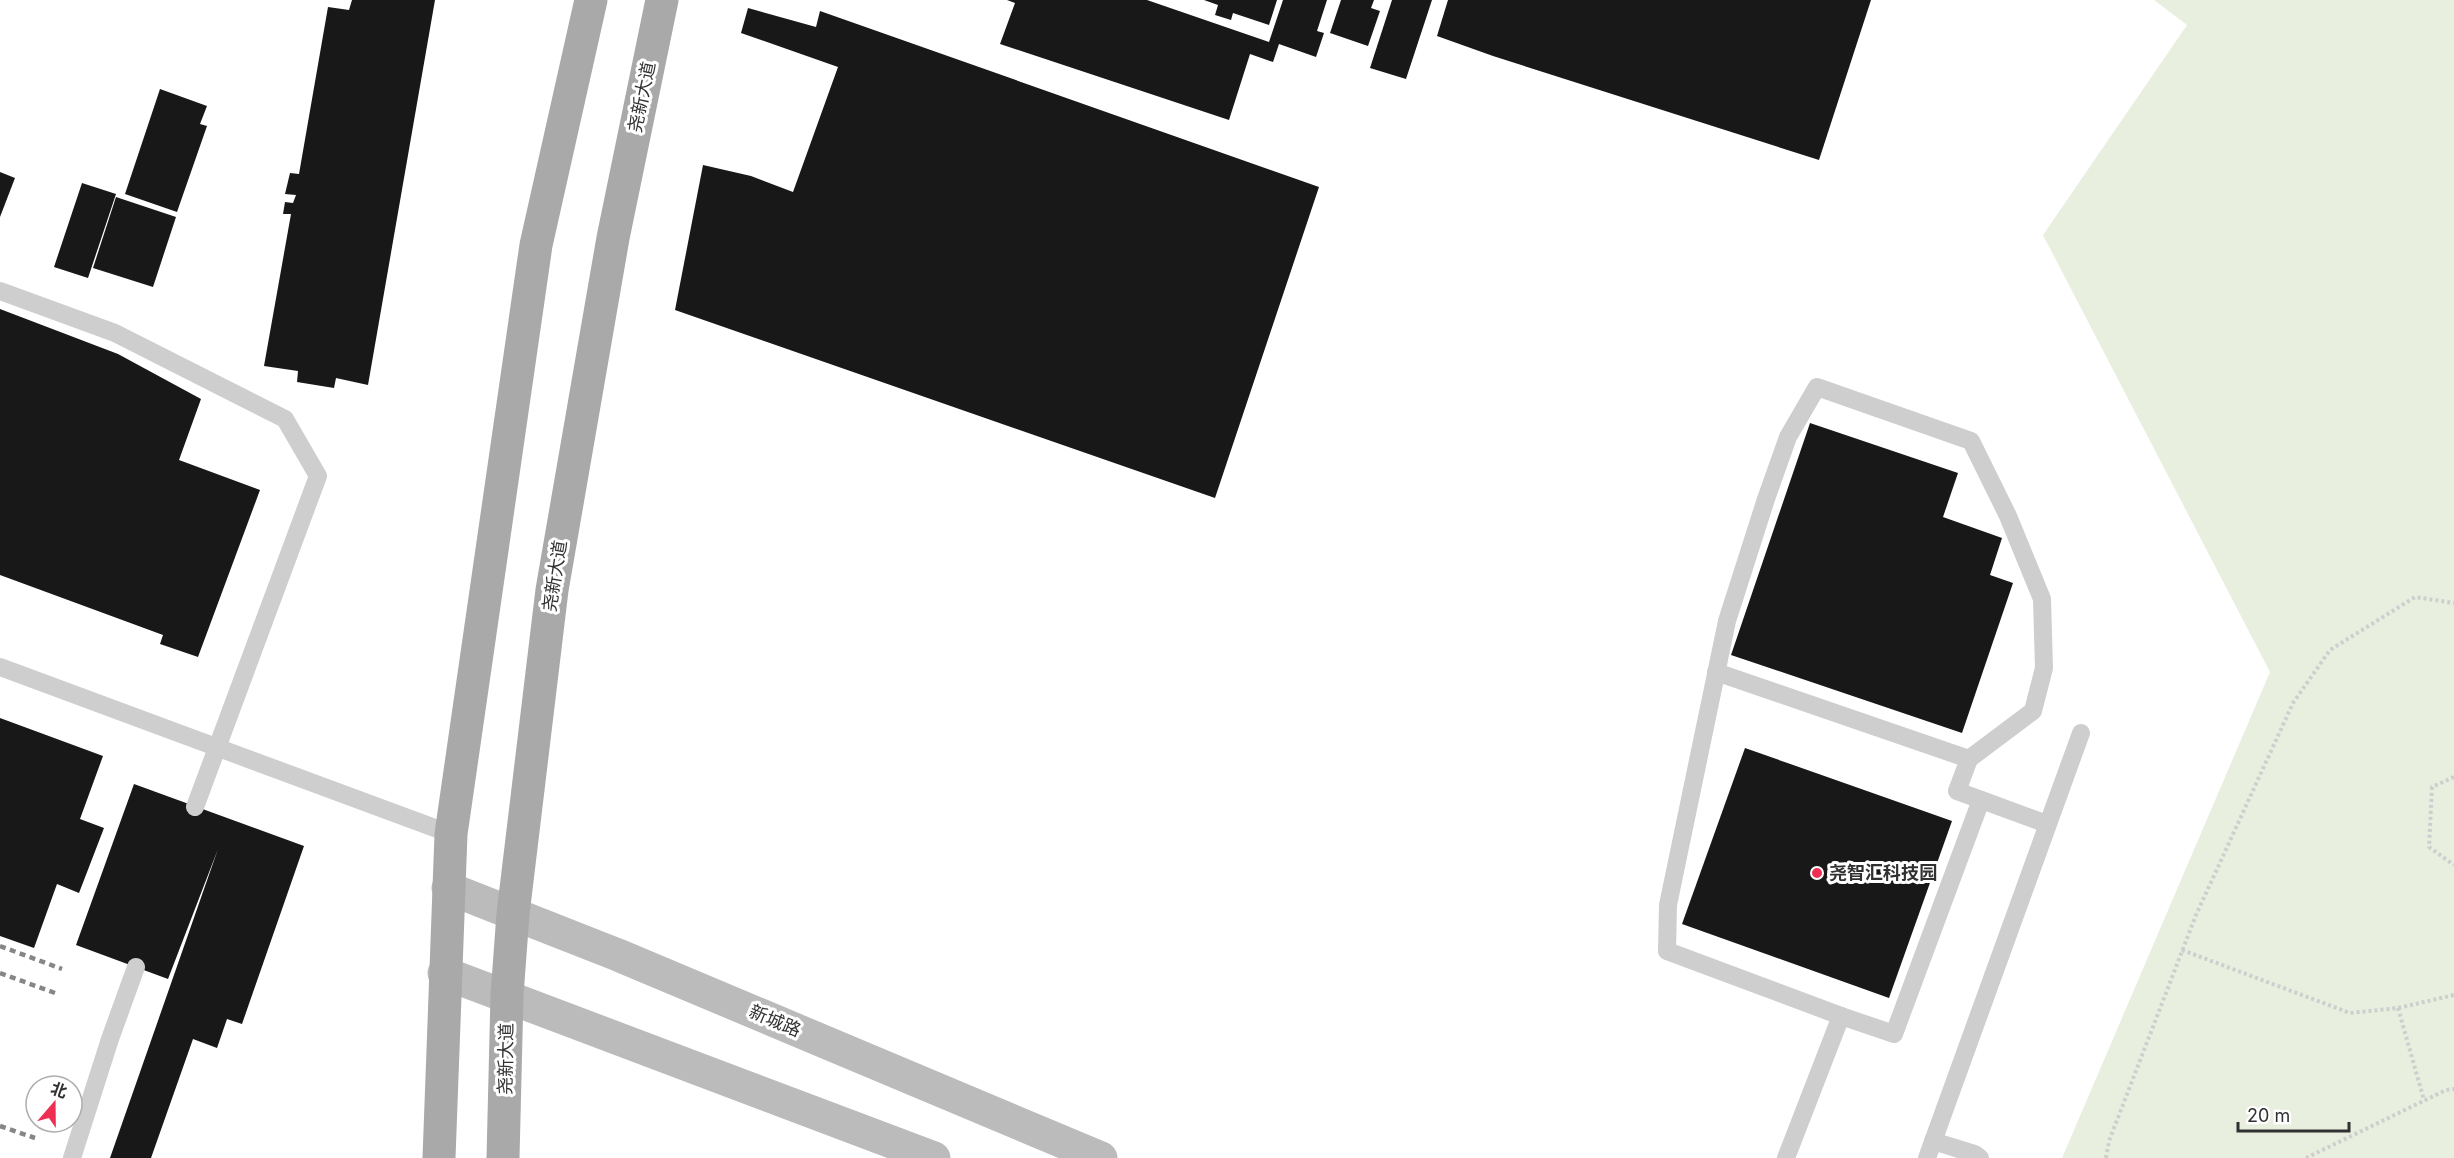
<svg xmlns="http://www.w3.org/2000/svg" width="2454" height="1158" viewBox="0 0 2454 1158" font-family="Inter,'Noto Sans SC',sans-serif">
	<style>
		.green { fill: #e9efdf }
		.building { fill: #181818 }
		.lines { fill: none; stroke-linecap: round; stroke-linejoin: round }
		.path { stroke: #cecece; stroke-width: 4; stroke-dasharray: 3 3; stroke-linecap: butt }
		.lane { stroke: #cecece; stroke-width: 18 }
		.secondary { stroke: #bbb; stroke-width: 33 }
		.primary { stroke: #a9a9a9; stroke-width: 33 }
		.rail { stroke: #868686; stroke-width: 4.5; stroke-dasharray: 6 4.5; stroke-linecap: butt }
		.poi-dot { fill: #ee2e52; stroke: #fff; stroke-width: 2 }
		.labels { text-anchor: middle; stroke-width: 6; stroke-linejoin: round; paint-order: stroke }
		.street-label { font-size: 18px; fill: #313131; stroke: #fff }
		.poi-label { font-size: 18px; font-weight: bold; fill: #313131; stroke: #fff; text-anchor: start }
	</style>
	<rect width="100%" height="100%" fill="#fff"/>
	<path class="green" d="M2154,0h300v1158h-392l208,-486 -227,-437 144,-210z"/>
	<g class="building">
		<path d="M352,0h83l-67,385 -32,-7 -2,10 -37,-6 1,-11 -34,-5 27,-152h-8l2,-12 8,1 3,-8 -11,-1 5,-21 9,1 29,-167 21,3z"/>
		<path d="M1007,0h140l122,42 14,-42h44l-10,31 7,2 -8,24 -37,-13 -6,18 -23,-8 -21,66 -229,-76 15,-41z"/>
		<path d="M1204,0h73l-8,25 -36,-12 -2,7 -16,-5 3,-10z"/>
		<path d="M1341,0h33l-3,8 9,3 -12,35 -38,-13z"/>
		<path d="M1392,0h40l-26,79 -36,-11z"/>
		<path d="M1448,0h423l-52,160 -326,-104 -56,-20z"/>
		<path d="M748,8l68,19 4,-16 499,176 -104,311 -540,-188 28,-145 48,11 42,16 45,-125 -97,-34z"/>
		<path d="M160,89l47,17 -7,18 7,2 -30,86 -52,-18z"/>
		<path d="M0,172l15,6 -15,39z"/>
		<path d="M82,183l34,11 -28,84 -34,-11z"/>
		<path d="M116,197l60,20 -23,70 -60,-19z"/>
		<path d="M0,309l118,45 83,45 -22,61 81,30 -62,167 -38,-13 3,-9 -163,-60z"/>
		<path d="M1810,423l148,50 -15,44 59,21 -12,37 23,8 -51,150 -231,-78z"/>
		<path d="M0,718l103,38 -23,63 24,9 -25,65 -22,-9 -23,64 -34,-12z"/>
		<path d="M1745,748l207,73 -63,177 -207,-74z"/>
		<path d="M134,784l170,62 -62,178 -15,-5 -10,29 -24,-9 -42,119h-41l108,-309 -50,130 -92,-34z"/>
	</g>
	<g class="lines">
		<g class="path">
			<path d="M2454,777l-22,10 -3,60 25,18"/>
			<path d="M2182,950l168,63 48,-5 56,-13"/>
			<path d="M2398,1008l26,92"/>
			<path d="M2106,1158l3,-17 87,-226 97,-212 37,-53 85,-53 39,6"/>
			<path d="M2306,1158l140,-68 8,-1"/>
		</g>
		<g class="lane">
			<path d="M0,291l115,42 170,86 33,57 -123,331"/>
			<path d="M0,667l451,167"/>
			<path d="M1716,672l253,87 64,-48 11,-43 -2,-69 -34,-83 -37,-75 -154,-54 -29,50 -22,62 -39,122 -59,284 -1,46 174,65 -55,142"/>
			<path d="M1969,759l-12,32 90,33"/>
			<path d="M1841,1016l53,18 87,-234"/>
			<path d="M1933,1141l42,13 5,4"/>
			<path d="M72,1158l38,-119 26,-72"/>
			<path d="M1927,1158l154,-425"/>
		</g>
		<g class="secondary">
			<path d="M448,888l170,67 483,203"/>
			<path d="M444,973l490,185"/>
		</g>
		<g class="primary">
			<path d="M439,1158l12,-324 85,-589 55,-245"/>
			<path d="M503,1158l4,-163 6,-81 39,-324 61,-352 49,-238"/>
		</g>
		<g class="rail">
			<path d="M0,946l62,23"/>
			<path d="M0,973l55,20"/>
			<path d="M0,1126l35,12"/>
		</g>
	</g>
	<circle class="poi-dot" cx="1817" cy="873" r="6"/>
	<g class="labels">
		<g class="street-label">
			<text transform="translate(642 97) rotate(-78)" y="6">尧新大道</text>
			<text transform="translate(555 576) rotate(-81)" y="6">尧新大道</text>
			<text transform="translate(775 1021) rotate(23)" y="6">新城路</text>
			<text transform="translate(506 1059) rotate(-89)" y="6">尧新大道</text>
		</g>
		<g class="poi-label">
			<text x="1829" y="879">尧智汇科技园</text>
		</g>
	</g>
	<g transform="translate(54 1104) rotate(20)"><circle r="28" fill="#ffffff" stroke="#adadad" stroke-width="1.5"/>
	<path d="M0-4.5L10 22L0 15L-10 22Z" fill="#ee2e52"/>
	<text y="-9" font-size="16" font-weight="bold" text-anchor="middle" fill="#313131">北</text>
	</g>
	<path d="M2238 1122v9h111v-9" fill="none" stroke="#313131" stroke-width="3"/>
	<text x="2247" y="1122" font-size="18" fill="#313131" stroke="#ffffff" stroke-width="4.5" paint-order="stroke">20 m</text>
</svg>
